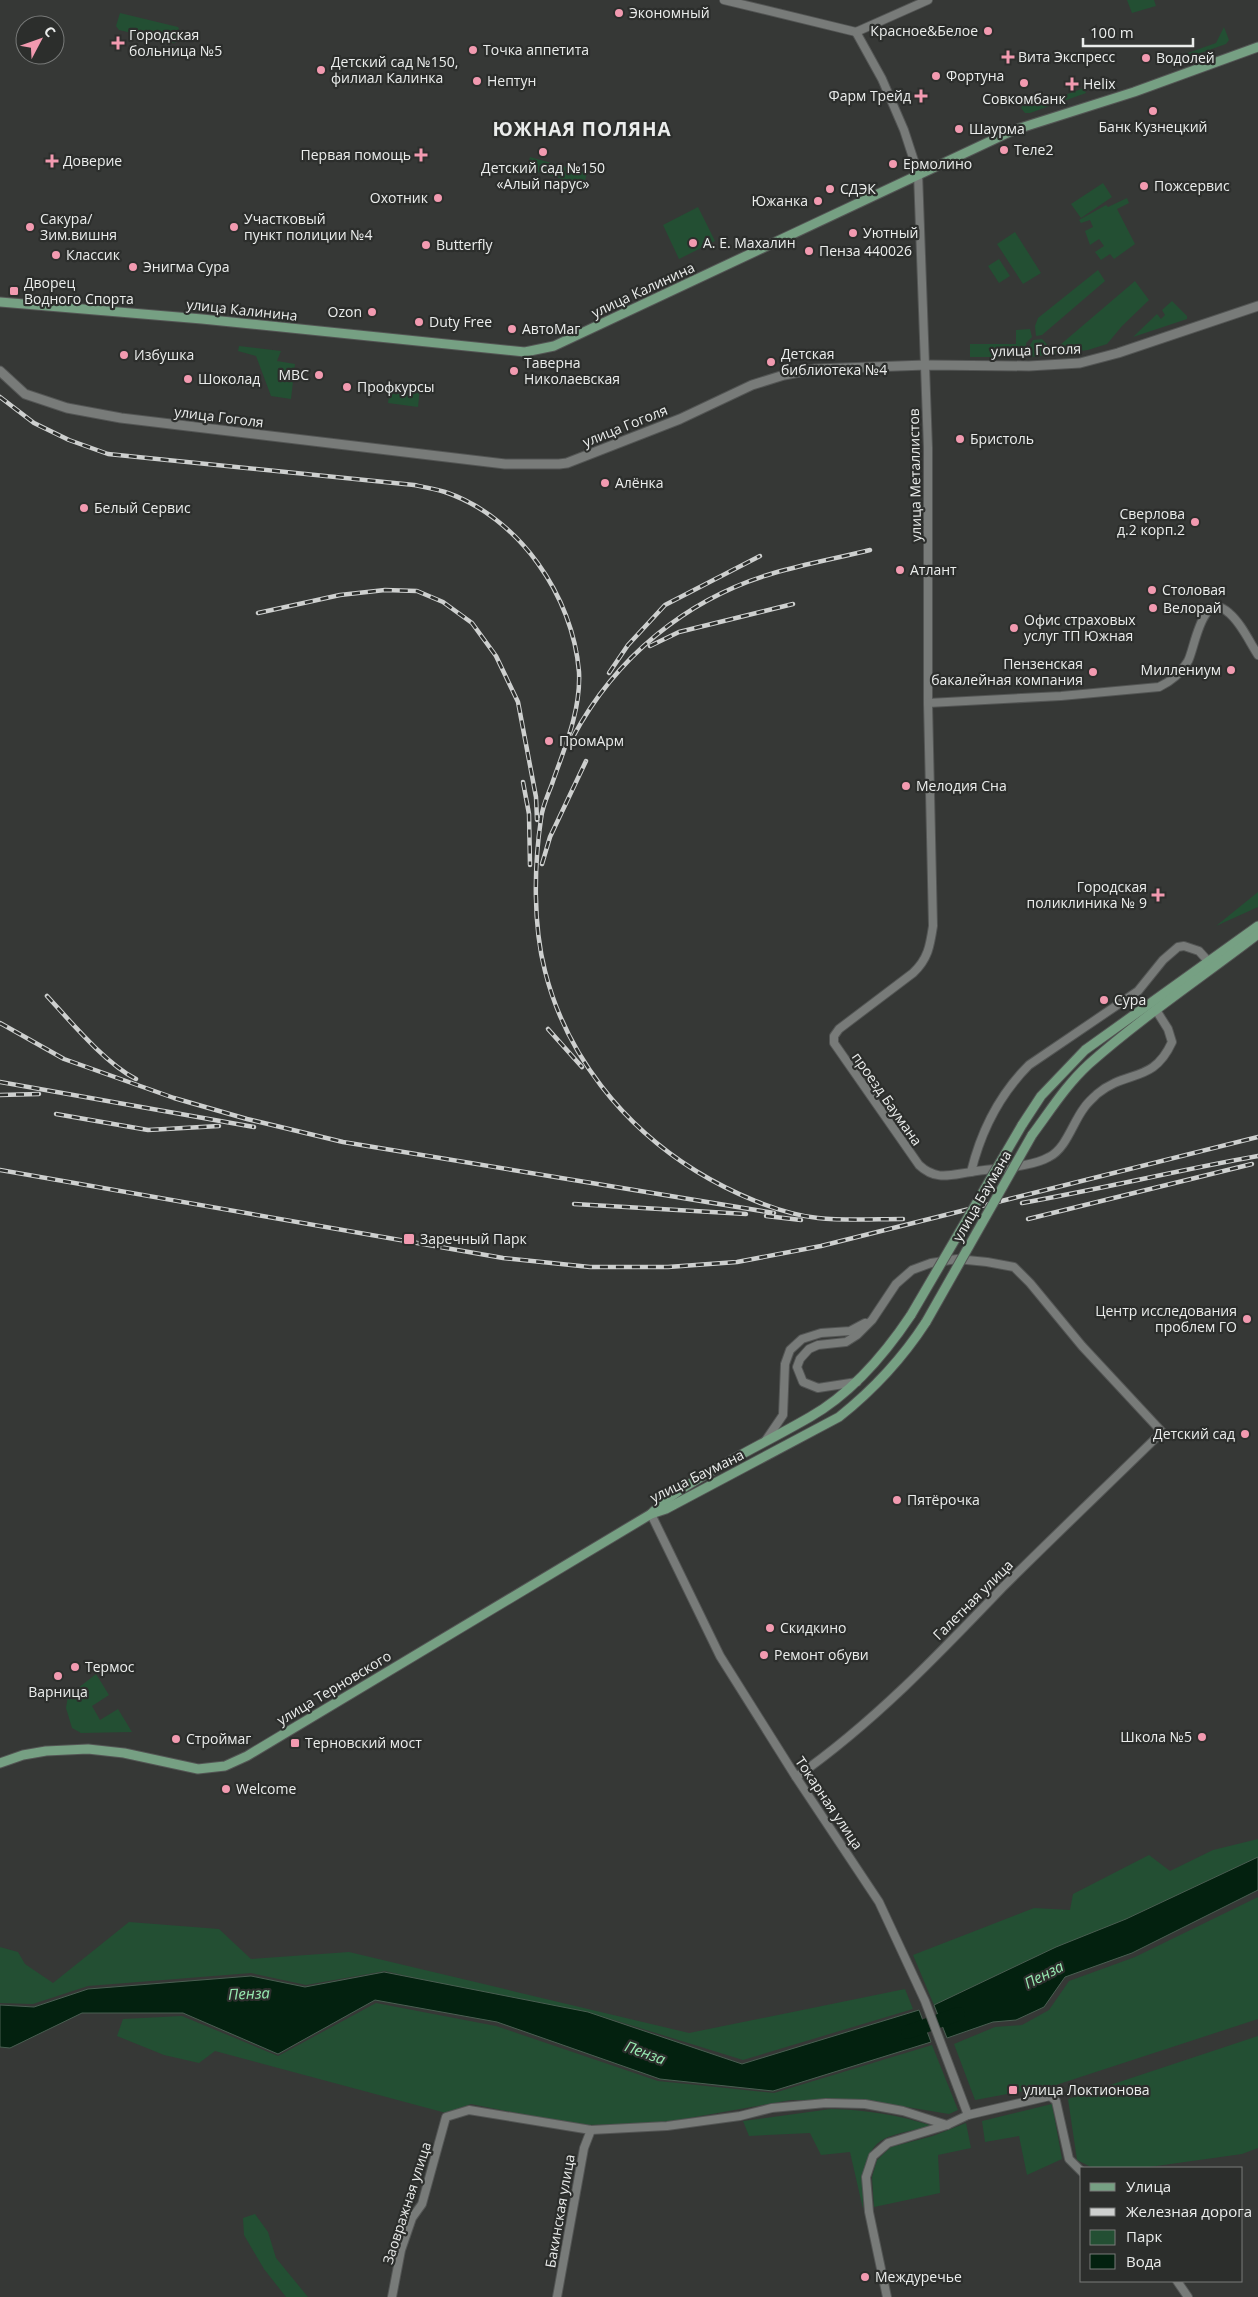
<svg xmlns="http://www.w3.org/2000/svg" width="1258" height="2297" viewBox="0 0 1258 2297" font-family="'Open Sans',sans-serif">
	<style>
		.green { fill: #234f33 }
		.water { fill: #03210f; stroke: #495e51 }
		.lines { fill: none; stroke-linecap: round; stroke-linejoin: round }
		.river { stroke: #03210f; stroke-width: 14 }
		.tertiary-casing { stroke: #535554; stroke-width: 10 }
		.secondary-casing { stroke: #535554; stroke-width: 11 }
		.primary-casing { stroke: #535554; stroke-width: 11 }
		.tertiary { stroke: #787b79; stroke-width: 8 }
		.secondary { stroke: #787b79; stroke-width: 9 }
		.primary { stroke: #76a083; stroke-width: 9 }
		.rail-casing { stroke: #ced0cf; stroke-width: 4.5 }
		.rail { stroke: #2c2e2c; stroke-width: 2.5; stroke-dasharray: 8; stroke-linecap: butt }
		.primary-bridge-casing { stroke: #535554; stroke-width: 11; stroke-linecap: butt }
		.primary-bridge { stroke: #76a083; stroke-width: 9 }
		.poi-dot { fill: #f29ab0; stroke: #2c2e2c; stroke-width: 2 }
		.labels { text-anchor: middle; stroke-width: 4.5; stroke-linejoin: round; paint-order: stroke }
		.poi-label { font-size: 14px; fill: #ebedec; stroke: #2c2e2c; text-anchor: start }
		.street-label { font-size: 14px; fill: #ebedec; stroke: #2c2e2c }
		.water-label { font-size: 15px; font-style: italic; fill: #98ebb2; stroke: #2c2e2c }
		.district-label { font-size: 19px; font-weight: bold; letter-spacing: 1px; fill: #ebedec; stroke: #2c2e2c }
	</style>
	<rect width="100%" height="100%" fill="#363836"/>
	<g class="green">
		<path d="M1127,0h27l2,6 -24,7z"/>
		<path d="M120,13l58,14 1,2 -3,13 -2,1 -55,-13 -3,-4z"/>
		<path d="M1224,27l5,13 -3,4 -57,20 -1,-4 48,-17z"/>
		<path d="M1084,88l2,5 -56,20h-5l-4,-5 2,-3h14z"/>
		<path d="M530,157l57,16 -3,12 -57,-16z"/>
		<path d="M1103,183l9,14 -31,21 -10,-14z"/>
		<path d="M1127,198l2,5 -12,6 18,35 -21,15 -4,-5 -9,6 -6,-8 9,-6 -5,-7 -9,6 -5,-14 8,-4 -3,-7 -9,3 -2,-3 27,-15 2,2z"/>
		<path d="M698,207l17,34 -36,18 -16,-34z"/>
		<path d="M1015,232l26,41 -18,11 -26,-40z"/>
		<path d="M999,259l11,17 -11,7 -11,-17z"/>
		<path d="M1098,270l7,11 -63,54 -6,1 -1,-10 3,-8z"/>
		<path d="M1135,281l14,19 -27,26 -15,18 -19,6 -58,7v-12l3,-5 9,-1 11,12z"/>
		<path d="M1172,301l15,15v3l-54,18 24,-23 4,5 4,-4 -3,-5z"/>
		<path d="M1030,329l2,8 -6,6 1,14h-57v-13h46v-14z"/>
		<path d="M239,346l42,5 -4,10 18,3 -4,35 -20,-3 -15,-40 -18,-5z"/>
		<path d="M391,383l29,4 -2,20 -30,-4z"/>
		<path d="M1258,892v15l-42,19z"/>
		<path d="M96,1674l13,21 -17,11 8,14 18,-11 14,23 -51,1 -9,-5 -6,-20 2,-12z"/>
		<path d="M1258,1839v18l-132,62 -70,28 -122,58 -21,-50 121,-47 36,2 3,-16 76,-39 21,16 43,-21z"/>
		<path d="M1258,1897v122l-202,66 -81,15 -21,-56 41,-17 27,-2 27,-15 20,-29 66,-24z"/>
		<path d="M129,1922l90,7 32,30 98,-7 340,81 216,-44 8,20 -170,51 -155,-48 -132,-25 -71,-16 -79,14 -55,-12 -163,13 -55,18 -33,-1v-56l18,5 7,12 28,19z"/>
		<path d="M376,2003l120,23 162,55 116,12 158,-48 26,65 -9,4 -84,-14h-74l-136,24 -77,1 -107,-21 -25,9 -231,-62 -16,12 -35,-8 -47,-19 6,-17 59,-3 96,40z"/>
		<path d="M1258,2036v112l-16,6 -100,14h-49l-16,-8 -9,-61z"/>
		<path d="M1052,2104l10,55 -35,16 -8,-39 -34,6 -3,-21z"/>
		<path d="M831,2109c37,1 67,6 102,17 -14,3 -31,6 -45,11 -28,11 -25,48 -25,72l-13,-57 -29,3 -11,-22 -61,3 -6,-15z"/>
		<path d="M966,2123l5,25 -33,7 2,38 -66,14 -2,-30 5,-17 14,-13 42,-11z"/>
		<path d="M255,2214l13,18 8,26 32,39h-22l-22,-28 -20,-34 -1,-17z"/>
	</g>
	<g class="water">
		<path d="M1258,1857v33l-126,63 -67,24 -21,30 -28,13 -23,2 -46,16 -13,-33 122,-58 70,-28z"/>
		<path d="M384,1972l204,40 154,52 177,-54 12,32 -158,49 -113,-12 -163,-57 -122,-22 -97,54 -95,-41h-101l-72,35 -10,-1v-42l34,2 54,-18 163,-13 54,11z"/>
	</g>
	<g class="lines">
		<path class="river" d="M908,2032l50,-18"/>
		<defs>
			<g id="tertiary">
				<path d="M724,0l132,32"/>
				<path d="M856,32l26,47 22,51 14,43 10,275v255l5,223c-3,20 -5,33 -20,47l-74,56 -5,7v7l85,122c17,16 31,10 52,7 10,-41 28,-77 58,-107l109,-74 25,-31 15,-13 6,-1 15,5 9,10"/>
				<path d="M856,32l72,-32"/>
				<path d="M928,703l133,-7 98,-9c13,-6 22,-14 29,-26 7,-13 14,-73 41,-48 12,10 20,28 29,42"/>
				<path d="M971,1172c22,-4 59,-4 78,-15 17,-8 24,-35 35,-49 3,-5 9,-10 13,-14 30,-25 56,-10 75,-52l-4,-13 -12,-19"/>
				<path d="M766,1440l17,-25 2,-51 5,-14 12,-11 19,-6 29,-2 15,-8"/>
				<path d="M651,1514l69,142 76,121 83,125 46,99 43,114"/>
				<path d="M796,1777c76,-53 142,-122 206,-189 53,-53 107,-104 160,-156l-80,-86 -52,-63 -16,-16 -27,-5 -30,-3 -26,4 -19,7 -16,14 -24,36 -15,15 -11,7 -28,3 -9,4 -9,10 -3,8 6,15 15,6 39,-6"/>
				<path d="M1177,2281l11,16"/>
				<path d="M392,2297l9,-47 11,-32 10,-14 24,-87 23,-7 122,20 76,-4 73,-10 32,-8 54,-5 39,1 38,7 44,14 21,-10 82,-19 6,5 13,58 13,13"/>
				<path d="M557,2297l27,-149 7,-18"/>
				<path d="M887,2297l-18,-85 -3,-35 7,-21 15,-13 59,-18"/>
			</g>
			<path id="secondary" d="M0,371l25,23 42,14 54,10 384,46h54l8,-1 113,-44 72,-34 32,-10 31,-6 111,-4 103,1 51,-3 38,-10 140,-47"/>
			<g id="primary">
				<path d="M0,302l202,17 323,33 29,-6 460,-216 120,-38 124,-45"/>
				<path d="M1022,1125l19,-29 44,-46 173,-124"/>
				<path d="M1032,1135c18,-24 34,-50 57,-71 53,-47 113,-87 169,-130"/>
				<path d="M651,1514c17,-18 38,-30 59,-42 33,-19 67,-36 100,-55 42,-24 75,-63 101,-102"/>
				<path d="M0,1763l23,-8 23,-4 42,-2 36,4 74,16 27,-3 22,-10 404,-242 15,-5 173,-92c34,-27 63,-58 87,-95"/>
			</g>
		</defs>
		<use href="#tertiary" class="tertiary-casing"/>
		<use href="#secondary" class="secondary-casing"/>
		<use href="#primary" class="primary-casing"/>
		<use href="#tertiary" class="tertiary"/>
		<use href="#secondary" class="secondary"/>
		<use href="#primary" class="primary"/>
		<defs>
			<g id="rail">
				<path d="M0,397l34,26 35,17 39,14 306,31c10,2 21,4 31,7 74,25 128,104 134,180 2,39 -15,77 -27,112 -4,11 -10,23 -11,35 -7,47 -8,106 4,152 21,84 78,155 151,200 34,21 83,43 122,47 28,3 57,1 85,1"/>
				<path d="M258,613l82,-18 45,-5 32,1 26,11 29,21 24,33 22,46 18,95 1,23"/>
				<path d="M650,646l29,-14 114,-28"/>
				<path d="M609,673l19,-28 37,-40 95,-49"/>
				<path d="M573,737c42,-79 114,-139 201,-164 31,-9 64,-15 96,-23"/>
				<path d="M523,782l6,32 1,51"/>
				<path d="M542,864l8,-27 36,-76"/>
				<path d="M47,996c24,26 58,67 89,83"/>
				<path d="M0,1023l64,36 110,39 73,21 96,23 431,71"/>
				<path d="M548,1029l34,38"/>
				<path d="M0,1082l254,45"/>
				<path d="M0,1095l39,-1"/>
				<path d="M56,1114l92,16 71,-4"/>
				<path d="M0,1170l503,88 87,9h78l69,-5 84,-16 437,-109"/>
				<path d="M1022,1203c79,-14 157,-33 236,-47"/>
				<path d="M574,1204l172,10"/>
				<path d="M766,1216l35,4"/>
				<path d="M1028,1219l224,-55"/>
			</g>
		</defs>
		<use href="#rail" class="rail-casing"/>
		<use href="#rail" class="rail"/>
		<defs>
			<g id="primary-bridge">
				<path d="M911,1315l111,-190"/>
				<path d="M926,1322l106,-187"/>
			</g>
		</defs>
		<use href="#primary-bridge" class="primary-bridge-casing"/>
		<use href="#primary-bridge" class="primary-bridge"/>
	</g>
	<g class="poi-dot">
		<circle cx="619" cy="13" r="5"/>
		<circle cx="988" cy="31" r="5"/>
		<path d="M115.5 35.5h5v5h5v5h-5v5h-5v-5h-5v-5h5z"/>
		<circle cx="473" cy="50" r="5"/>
		<path d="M1005.5 49.5h5v5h5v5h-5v5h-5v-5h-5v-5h5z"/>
		<circle cx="1146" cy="58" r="5"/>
		<circle cx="321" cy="70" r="5"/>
		<circle cx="936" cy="76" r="5"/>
		<circle cx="477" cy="81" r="5"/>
		<circle cx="1024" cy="83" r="5"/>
		<path d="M1069.5 76.5h5v5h5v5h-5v5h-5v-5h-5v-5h5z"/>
		<path d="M918.5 88.5h5v5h5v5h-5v5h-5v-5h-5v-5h5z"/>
		<circle cx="1153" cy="111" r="5"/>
		<circle cx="959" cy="129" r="5"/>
		<circle cx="1004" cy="150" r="5"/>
		<circle cx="543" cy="152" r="5"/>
		<path d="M418.5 147.5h5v5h5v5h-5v5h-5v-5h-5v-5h5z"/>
		<path d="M49.5 153.5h5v5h5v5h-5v5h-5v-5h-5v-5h5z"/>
		<circle cx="893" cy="164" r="5"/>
		<circle cx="1144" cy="186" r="5"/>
		<circle cx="830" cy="189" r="5"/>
		<circle cx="438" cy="198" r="5"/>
		<circle cx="818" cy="201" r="5"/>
		<circle cx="30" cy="227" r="5"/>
		<circle cx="234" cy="227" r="5"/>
		<circle cx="853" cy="233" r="5"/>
		<circle cx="693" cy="243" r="5"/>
		<circle cx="426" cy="245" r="5"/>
		<circle cx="809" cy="251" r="5"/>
		<circle cx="56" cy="255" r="5"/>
		<circle cx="133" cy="267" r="5"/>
		<rect x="9" y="286" width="10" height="10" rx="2.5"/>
		<circle cx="372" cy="312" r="5"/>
		<circle cx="419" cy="322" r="5"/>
		<circle cx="512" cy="329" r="5"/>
		<circle cx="124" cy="355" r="5"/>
		<circle cx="771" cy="362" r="5"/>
		<circle cx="514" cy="371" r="5"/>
		<circle cx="319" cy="375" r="5"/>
		<circle cx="188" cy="379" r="5"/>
		<circle cx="347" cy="387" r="5"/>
		<circle cx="960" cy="439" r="5"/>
		<circle cx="605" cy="483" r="5"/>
		<circle cx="84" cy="508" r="5"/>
		<circle cx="1195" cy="522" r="5"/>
		<circle cx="900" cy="570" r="5"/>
		<circle cx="1152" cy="590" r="5"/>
		<circle cx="1153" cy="608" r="5"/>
		<circle cx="1014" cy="628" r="5"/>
		<circle cx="1231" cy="670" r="5"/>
		<circle cx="1093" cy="672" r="5"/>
		<circle cx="549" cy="741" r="5"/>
		<circle cx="906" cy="786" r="5"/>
		<path d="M1155.5 887.5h5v5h5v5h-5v5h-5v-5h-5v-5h5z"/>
		<circle cx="1104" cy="1000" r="5"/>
		<rect x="403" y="1233" width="12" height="12" rx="2.5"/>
		<circle cx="1247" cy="1319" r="5"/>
		<circle cx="1245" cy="1434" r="5"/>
		<circle cx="897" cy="1500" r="5"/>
		<circle cx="770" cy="1628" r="5"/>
		<circle cx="764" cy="1655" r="5"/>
		<circle cx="75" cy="1667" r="5"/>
		<circle cx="58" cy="1676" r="5"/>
		<circle cx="1202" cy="1737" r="5"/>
		<circle cx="176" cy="1739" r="5"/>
		<rect x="290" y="1738" width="10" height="10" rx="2.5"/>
		<circle cx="226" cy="1789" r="5"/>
		<rect x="1008" y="2085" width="10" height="10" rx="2.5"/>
		<circle cx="865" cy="2277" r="5"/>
	</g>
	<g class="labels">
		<g class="poi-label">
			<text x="629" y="18">Экономный</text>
			<text x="978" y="36" text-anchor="end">Красное&amp;Белое</text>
			<text x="129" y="40">Городская<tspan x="129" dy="16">больница №5</tspan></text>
			<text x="483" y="55">Точка аппетита</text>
			<text x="1018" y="62">Вита Экспресс</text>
			<text x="1156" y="63">Водолей</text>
			<text x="331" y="67">Детский сад №150,<tspan x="331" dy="16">филиал Калинка</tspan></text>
			<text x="946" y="81">Фортуна</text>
			<text x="487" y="86">Нептун</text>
			<text x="1083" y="89">Helix</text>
			<text x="911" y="101" text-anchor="end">Фарм Трейд</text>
			<text x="1024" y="104" text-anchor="middle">Совкомбанк</text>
			<text x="1153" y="132" text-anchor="middle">Банк Кузнецкий</text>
			<text x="969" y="134">Шаурма</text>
			<text x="1014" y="155">Теле2</text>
			<text x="411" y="160" text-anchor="end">Первая помощь</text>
			<text x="63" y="166">Доверие</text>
			<text x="903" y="169">Ермолино</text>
			<text x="543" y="173" text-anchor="middle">Детский сад №150<tspan x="543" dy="16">«Алый парус»</tspan></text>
			<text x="1154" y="191">Пожсервис</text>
			<text x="840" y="194">СДЭК</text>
			<text x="428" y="203" text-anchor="end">Охотник</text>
			<text x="808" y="206" text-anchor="end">Южанка</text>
			<text x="40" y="224">Сакура/<tspan x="40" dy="16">Зим.вишня</tspan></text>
			<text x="244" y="224">Участковый<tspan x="244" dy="16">пункт полиции №4</tspan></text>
			<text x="863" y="238">Уютный</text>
			<text x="703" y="248">А. Е. Махалин</text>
			<text x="436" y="250">Butterfly</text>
			<text x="819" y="256">Пенза 440026</text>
			<text x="66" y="260">Классик</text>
			<text x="143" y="272">Энигма Сура</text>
			<text x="24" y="288">Дворец<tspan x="24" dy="16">Водного Спорта</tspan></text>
			<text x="362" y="317" text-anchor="end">Ozon</text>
			<text x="429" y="327">Duty Free</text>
			<text x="522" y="334">АвтоМаг</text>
			<text x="781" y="359">Детская<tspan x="781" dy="16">библиотека №4</tspan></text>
			<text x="134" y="360">Избушка</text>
			<text x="524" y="368">Таверна<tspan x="524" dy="16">Николаевская</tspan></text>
			<text x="309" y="380" text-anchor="end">МВС</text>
			<text x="198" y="384">Шоколад</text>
			<text x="357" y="392">Профкурсы</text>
			<text x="970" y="444">Бристоль</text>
			<text x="615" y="488">Алёнка</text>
			<text x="94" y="513">Белый Сервис</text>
			<text x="1185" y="519" text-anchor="end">Сверлова<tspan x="1185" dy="16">д.2 корп.2</tspan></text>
			<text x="910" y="575">Атлант</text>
			<text x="1162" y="595">Столовая</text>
			<text x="1163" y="613">Велорай</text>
			<text x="1024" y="625">Офис страховых<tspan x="1024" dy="16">услуг ТП Южная</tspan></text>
			<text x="1083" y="669" text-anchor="end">Пензенская<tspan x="1083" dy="16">бакалейная компания</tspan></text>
			<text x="1221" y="675" text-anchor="end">Миллениум</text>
			<text x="559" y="746">ПромАрм</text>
			<text x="916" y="791">Мелодия Сна</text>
			<text x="1147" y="892" text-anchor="end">Городская<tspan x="1147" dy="16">поликлиника № 9</tspan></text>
			<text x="1114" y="1005">Сура</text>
			<text x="420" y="1244">Заречный Парк</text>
			<text x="1237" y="1316" text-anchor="end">Центр исследования<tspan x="1237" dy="16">проблем ГО</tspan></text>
			<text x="1235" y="1439" text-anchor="end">Детский сад</text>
			<text x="907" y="1505">Пятёрочка</text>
			<text x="780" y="1633">Скидкино</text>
			<text x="774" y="1660">Ремонт обуви</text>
			<text x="85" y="1672">Термос</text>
			<text x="58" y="1697" text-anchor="middle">Варница</text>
			<text x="1192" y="1742" text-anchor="end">Школа №5</text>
			<text x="186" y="1744">Строймаг</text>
			<text x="305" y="1748">Терновский мост</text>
			<text x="236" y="1794">Welcome</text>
			<text x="1023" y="2095">улица Локтионова</text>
			<text x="875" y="2282">Междуречье</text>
		</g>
		<g class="street-label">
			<text transform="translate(643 290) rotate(-25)" y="5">улица Калинина</text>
			<text transform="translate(242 310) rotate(6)" y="5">улица Калинина</text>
			<text transform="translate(1036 350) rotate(-2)" y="5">улица Гоголя</text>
			<text transform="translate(219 417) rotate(7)" y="5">улица Гоголя</text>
			<text transform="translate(625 426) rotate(-22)" y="5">улица Гоголя</text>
			<text transform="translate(915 475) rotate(-91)" y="5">улица Металлистов</text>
			<text transform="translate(887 1099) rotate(55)" y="5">проезд Баумана</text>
			<text transform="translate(982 1196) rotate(-60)" y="5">улица Баумана</text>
			<text transform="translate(697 1476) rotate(-26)" y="5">улица Баумана</text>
			<text transform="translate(973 1600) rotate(-45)" y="5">Галетная улица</text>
			<text transform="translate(334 1688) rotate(-31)" y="5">улица Терновского</text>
			<text transform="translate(829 1803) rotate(56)" y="5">Токарная улица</text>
			<text transform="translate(407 2203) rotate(-72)" y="5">Заовражная улица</text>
			<text transform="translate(560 2211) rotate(-80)" y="5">Бакинская улица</text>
		</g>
		<g class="water-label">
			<text transform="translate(1044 1975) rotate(-27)" y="5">Пенза</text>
			<text transform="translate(249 1994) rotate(-2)" y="5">Пенза</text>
			<text transform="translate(645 2053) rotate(20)" y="5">Пенза</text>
		</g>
		<g class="district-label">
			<text x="582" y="136">ЮЖНАЯ ПОЛЯНА</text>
		</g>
	</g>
	<rect x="1080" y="2167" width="162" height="115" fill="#2c2e2c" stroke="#787a79"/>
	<rect x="1090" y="2183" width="25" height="8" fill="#76a083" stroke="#787a79"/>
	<text x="1126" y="2192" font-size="15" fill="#ebedec">Улица</text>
	<rect x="1090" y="2208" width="25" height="8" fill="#ced0cf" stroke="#787a79"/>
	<text x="1126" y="2217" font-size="15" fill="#ebedec">Железная дорога</text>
	<rect x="1090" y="2230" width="25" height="15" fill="#234f33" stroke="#787a79"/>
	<text x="1126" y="2242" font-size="15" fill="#ebedec">Парк</text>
	<rect x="1090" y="2254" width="25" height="15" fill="#03210f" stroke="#787a79"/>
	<text x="1126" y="2267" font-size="15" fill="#ebedec">Вода</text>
	<g transform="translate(40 40) rotate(49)"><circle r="24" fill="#2c2e2c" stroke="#787a79"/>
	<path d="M0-4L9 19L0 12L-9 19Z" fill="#f29ab0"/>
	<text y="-8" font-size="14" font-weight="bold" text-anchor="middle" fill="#ebedec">С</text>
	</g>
	<path d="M1083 38v8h110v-8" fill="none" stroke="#ebedec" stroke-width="2.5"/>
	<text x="1090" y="38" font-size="15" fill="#ebedec" stroke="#2c2e2c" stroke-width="4" paint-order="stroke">100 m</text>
</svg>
